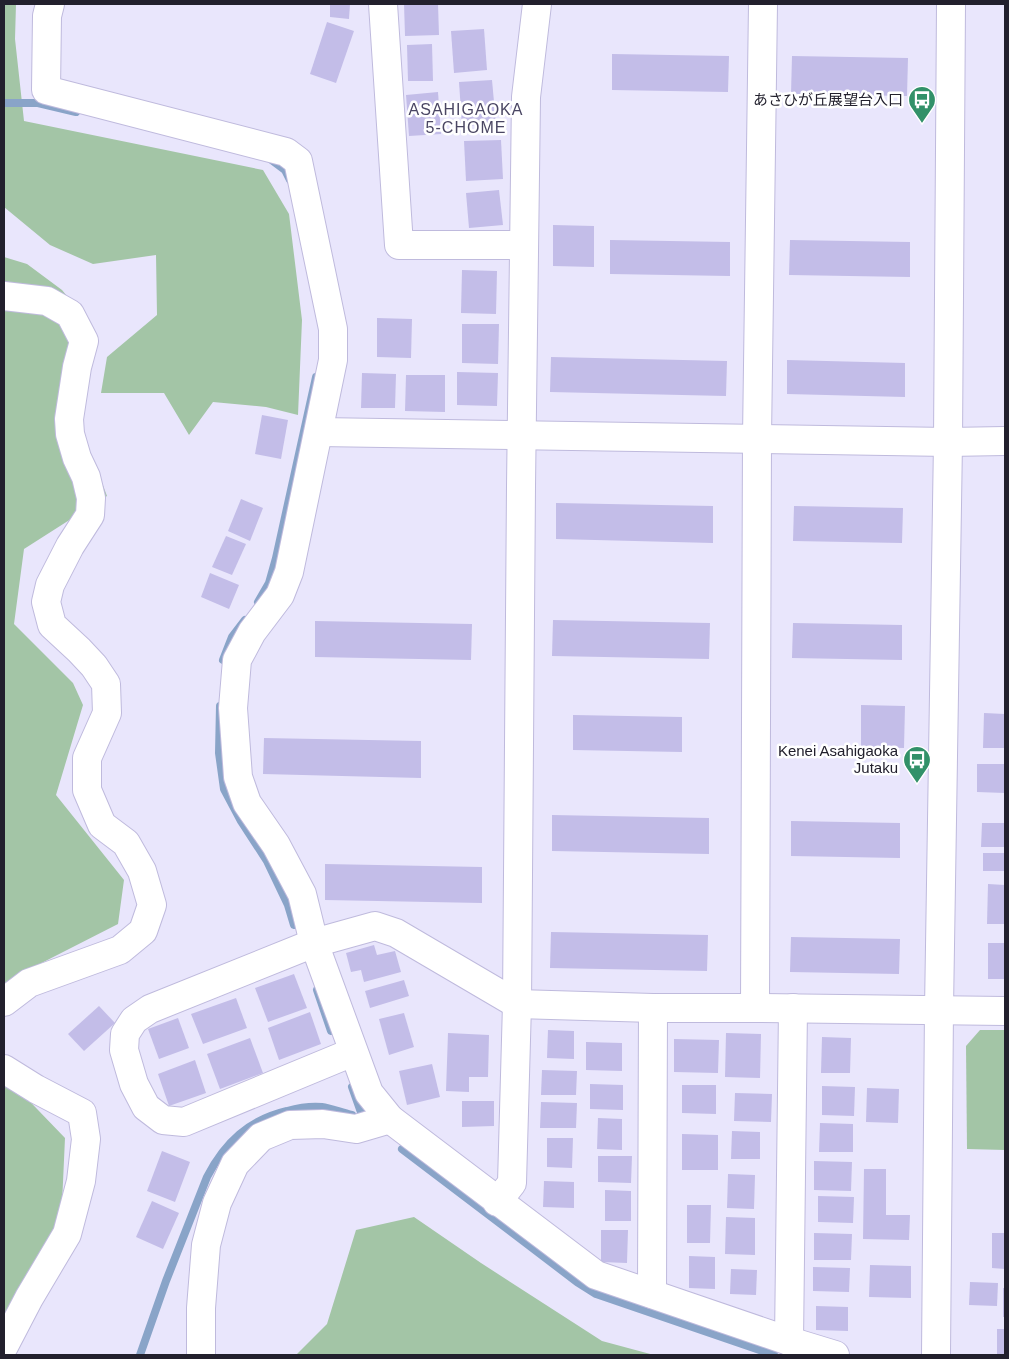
<svg xmlns="http://www.w3.org/2000/svg" width="1009" height="1359" viewBox="0 0 1009 1359" font-family="Helvetica,'Noto Sans JP',sans-serif">
	<style>
		.green { fill: #a3c5a6 }
		.lines { fill: none; stroke-linecap: round; stroke-linejoin: round }
		.stream { stroke: #89a4c8; stroke-width: 8 }
		.building { fill: #c3bde8 }
		.minor-casing { stroke: #bfbadd; stroke-width: 30 }
		.minor { stroke: #fff; stroke-width: 28 }
		.labels { text-anchor: middle; stroke-width: 5; stroke-linejoin: round; paint-order: stroke }
		.poi-label { font-size: 15px; fill: #22202d; stroke: #fff; text-anchor: end }
		.neighbourhood-label { font-size: 16px; letter-spacing: 1px; fill: #4a4663; stroke: #fff }
	</style>
	<rect width="100%" height="100%" fill="#e9e6fc"/>
	<g class="green">
		<path d="M4,4h12l-1,35 9,82 239,49 26,44 13,106 -4,95 -32,-8 -53,-5 -24,33 -25,-42h-63l6,-36 50,-42 -1,-60 -63,9 -43,-19 -46,-38z"/>
		<path d="M4,257l23,7 35,26 23,28 -24,90 35,59 11,29 -83,53 -10,75 59,59 10,22 -27,90 68,85 -6,44 -100,51 -14,30z"/>
		<path d="M980,1030h25v120l-38,-1 -1,-103z"/>
		<path d="M4,1066l8,17 53,55 -4,88 -57,92z"/>
		<path d="M414,1217l67,46 121,78 52,14h-358l31,-31 29,-94z"/>
	</g>
	<g class="lines">
		<g class="stream">
			<path d="M4,103h34l38,9"/>
			<path d="M269,158l16,12 5,10"/>
			<path d="M258,602l11,-19 7,-25 40,-181"/>
			<path d="M223,660l9,-23 13,-17"/>
			<path d="M220,706l-1,47 5,36 17,32 26,40 21,44 6,20"/>
			<path d="M317,990l14,41"/>
			<path d="M352,1087l11,31"/>
			<path d="M402,1149l175,133 19,12 178,61"/>
			<path d="M140,1355l26,-74 41,-104c18,-35 42,-57 80,-66 11,-3 24,-5 35,-4 9,1 20,6 30,8"/>
		</g>
	</g>
	<g class="building">
		<path d="M330,4h20l-1,15 -19,-2z"/>
		<path d="M404,4h34l1,31 -34,1z"/>
		<path d="M327,22l27,9 -18,52 -26,-9z"/>
		<path d="M484,29l3,41 -33,3 -3,-42z"/>
		<path d="M432,44l1,37h-25l-1,-36z"/>
		<path d="M612,54l117,2 -1,36 -116,-2z"/>
		<path d="M792,56l116,2 -1,38 -116,-2z"/>
		<path d="M492,80l4,44 -34,2 -3,-44z"/>
		<path d="M438,92l3,42 -32,2 -3,-41z"/>
		<path d="M501,140l2,39 -37,2 -2,-40z"/>
		<path d="M499,190l4,35 -34,3 -3,-35z"/>
		<path d="M553,225l41,1v41l-41,-1z"/>
		<path d="M610,240l120,2v34l-120,-2z"/>
		<path d="M790,240l120,2v35l-121,-2z"/>
		<path d="M462,270l35,1 -1,43 -35,-1z"/>
		<path d="M377,318l35,1 -1,39 -34,-1z"/>
		<path d="M462,324h37l-1,40 -36,-1z"/>
		<path d="M551,357l176,4 -1,35 -176,-4z"/>
		<path d="M787,360l118,3v34l-118,-3z"/>
		<path d="M457,372l41,1 -1,33 -40,-1z"/>
		<path d="M362,373l34,1 -1,34h-34z"/>
		<path d="M406,375h39v37l-40,-1z"/>
		<path d="M262,415l26,5 -7,39 -26,-5z"/>
		<path d="M241,499l22,9 -13,33 -22,-10z"/>
		<path d="M556,503l157,3v37l-157,-4z"/>
		<path d="M794,506l109,2 -1,35 -109,-2z"/>
		<path d="M226,536l20,8 -14,31 -20,-8z"/>
		<path d="M210,573l29,12 -10,24 -28,-12z"/>
		<path d="M553,620l157,3 -1,36 -157,-3z"/>
		<path d="M315,621l157,3 -1,36 -156,-3z"/>
		<path d="M793,623l109,2v35l-110,-2z"/>
		<path d="M861,705l44,1 -1,42 -43,-1z"/>
		<path d="M984,713l21,1v34h-22z"/>
		<path d="M573,715l109,2v35l-109,-2z"/>
		<path d="M264,738l157,3v37l-158,-4z"/>
		<path d="M977,764h28v29l-28,-1z"/>
		<path d="M552,815l157,3v36l-157,-3z"/>
		<path d="M791,821l109,2v35l-109,-2z"/>
		<path d="M982,823h23v24h-24z"/>
		<rect x="983" y="853" width="22" height="18"/>
		<path d="M325,864l157,3v36l-157,-3z"/>
		<path d="M988,884l17,1v39h-18z"/>
		<path d="M551,932l157,3 -1,36 -157,-3z"/>
		<path d="M791,937l109,2 -1,35 -109,-2z"/>
		<rect x="988" y="943" width="17" height="36"/>
		<path d="M374,945l3,10 18,-4 6,21 -37,10 -3,-12 -10,2 -5,-19z"/>
		<path d="M294,974l13,34 -39,14 -13,-34z"/>
		<path d="M404,980l5,16 -39,12 -5,-17z"/>
		<path d="M236,998l11,30 -44,16 -12,-30z"/>
		<path d="M99,1006l16,17 -31,28 -16,-17z"/>
		<path d="M310,1012l11,32 -42,16 -11,-32z"/>
		<path d="M404,1013l10,34 -25,8 -10,-36z"/>
		<path d="M178,1018l11,30 -30,11 -11,-30z"/>
		<path d="M548,1030l26,1v28l-27,-1z"/>
		<path d="M448,1033l41,2 -1,42h-19v15l-23,-1z"/>
		<path d="M726,1033l35,1 -1,44 -35,-1z"/>
		<path d="M822,1037l29,1 -1,35h-29z"/>
		<path d="M250,1038l13,35 -43,16 -13,-35z"/>
		<path d="M674,1039l45,1 -1,33 -44,-1z"/>
		<path d="M586,1042l36,1v28l-36,-1z"/>
		<path d="M195,1060l11,33 -37,13 -11,-32z"/>
		<path d="M432,1064l8,33 -33,8 -8,-34z"/>
		<path d="M542,1070l35,1 -1,24h-35z"/>
		<path d="M590,1084l33,1v25l-33,-1z"/>
		<path d="M682,1085h34v29l-34,-1z"/>
		<path d="M822,1086l33,1 -1,29 -32,-1z"/>
		<path d="M867,1088l32,1 -1,34 -32,-1z"/>
		<path d="M735,1093l37,1 -1,28 -37,-1z"/>
		<path d="M462,1101h32v25l-32,1z"/>
		<path d="M541,1102l36,1 -1,25h-36z"/>
		<path d="M598,1118l24,1v31l-25,-1z"/>
		<path d="M820,1123l33,1v28h-34z"/>
		<path d="M732,1131l28,1v27h-29z"/>
		<path d="M682,1134l36,1v35h-36z"/>
		<path d="M547,1138h26l-1,30 -25,-1z"/>
		<path d="M162,1151l28,11 -15,40 -28,-11z"/>
		<path d="M598,1156h34l-1,27 -33,-1z"/>
		<path d="M814,1161l38,1 -1,29 -37,-1z"/>
		<path d="M864,1169h22v46h24l-1,25 -46,-1z"/>
		<path d="M728,1174l27,1 -1,34 -27,-1z"/>
		<path d="M544,1181l30,1v26l-31,-1z"/>
		<path d="M605,1190l26,1v30h-26z"/>
		<path d="M818,1196l36,1 -1,26 -35,-1z"/>
		<path d="M152,1201l27,12 -16,36 -27,-12z"/>
		<path d="M687,1205h24l-1,38h-23z"/>
		<path d="M726,1217l29,1v37l-30,-1z"/>
		<path d="M601,1230h27l-1,33 -26,-1z"/>
		<path d="M814,1233l38,1 -1,26h-37z"/>
		<path d="M992,1233h13v36l-13,-1z"/>
		<path d="M689,1256l26,1v32l-26,-1z"/>
		<path d="M870,1265l41,1v32l-42,-1z"/>
		<path d="M813,1267l37,1 -1,24 -36,-1z"/>
		<path d="M731,1269l26,1 -1,25 -26,-1z"/>
		<path d="M970,1282l28,1 -1,23 -28,-1z"/>
		<rect x="1003" y="1288" width="2" height="29"/>
		<path d="M816,1306l32,1v24l-32,-1z"/>
		<rect x="997" y="1329" width="8" height="26"/>
	</g>
	<g class="lines">
		<defs>
			<g id="minor">
				<path d="M50,4l-3,12 -1,74 240,62 12,9 35,168v31l-44,212 -9,23 -28,37 -15,28 -4,48 5,69 9,26 29,42 26,49 12,49 55,150 21,26 206,156 193,66 46,14"/>
				<path d="M383,4l16,241h125"/>
				<path d="M4,296l43,5 23,13 14,27 -7,26 -8,52 1,15 7,24 9,19 5,21 -1,17 -20,31 -20,39 -4,17 6,23 27,25 15,16 12,18 1,29 -20,45v32l15,35 24,18 16,28 10,34 -9,26 -23,19 -91,33 -25,19"/>
				<path d="M319,432l629,10 57,-1"/>
				<path d="M755,1008l2,-570 6,-434"/>
				<path d="M353,1052l-169,70 -21,-2 -17,-13 -12,-23 -10,-34 1,-16 9,-14 16,-11 164,-66 61,-17 21,7 121,71 136,4h102l250,3"/>
				<path d="M4,1069l32,20 46,24 4,26 -5,42 -14,53 -38,64 -25,48"/>
				<path d="M497,1202l15,-19 5,-179 4,-518 5,-389 11,-93"/>
				<path d="M652,1294l1,-286"/>
				<path d="M789,1341l4,-333"/>
				<path d="M201,1355v-47l5,-63 11,-42 18,-39 26,-27 29,-12 33,-1 33,5 34,-10"/>
				<path d="M936,1355l3,-346 9,-567 3,-438"/>
			</g>
		</defs>
		<use href="#minor" class="minor-casing"/>
		<use href="#minor" class="minor"/>
	</g>
	<defs>
		<symbol id="bus-pin" viewBox="-11 -11 22 30"><path d="M0 17L-7.5 6A9.5 9.5 0 1 1 7.5 6Z" fill="#329169" stroke="#fff"/><path d="M-5-6H5V4H4V6H2V4H-2V6H-4V4H-5ZM-3.5-4V0h7V-4ZM-3.5 1.2v1.5H-2V1.2ZM2 1.2v1.5H3.5V1.2Z" fill="#fff"/></symbol>
	</defs>
	<g fill-rule="evenodd">
		<use href="#bus-pin" x="906" y="84" width="32" height="43"/>
		<use href="#bus-pin" x="901" y="744" width="32" height="43"/>
	</g>
	<g class="labels">
		<g class="poi-label">
			<text x="903" y="105">あさひが丘展望台入口</text>
			<text x="898" y="756">Kenei Asahigaoka<tspan x="898" dy="17">Jutaku</tspan></text>
		</g>
		<g class="neighbourhood-label">
			<text x="466" y="115">ASAHIGAOKA<tspan x="466" dy="18">5-CHOME</tspan></text>
		</g>
	</g>
	<rect width="1009" height="1359" fill="none" stroke="#22202d" stroke-width="10"/>
</svg>
